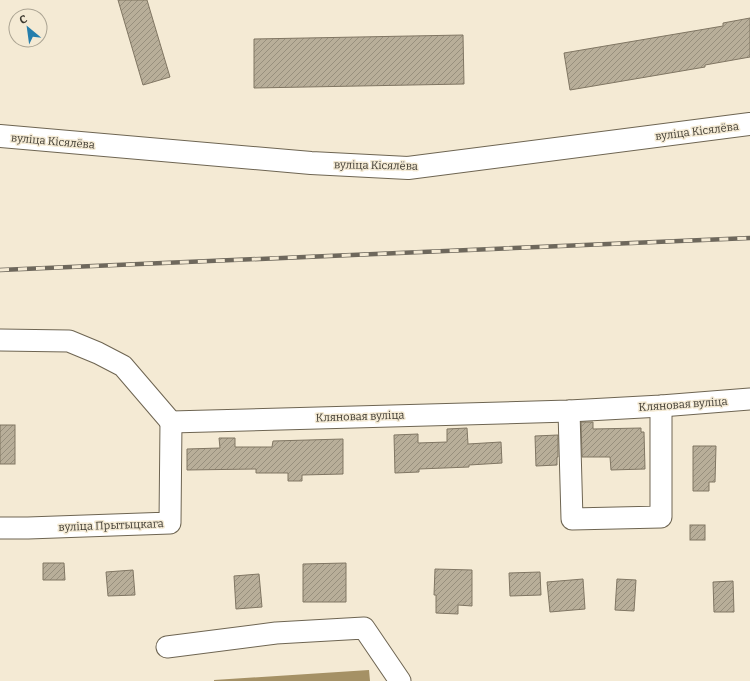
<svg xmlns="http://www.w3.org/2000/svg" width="750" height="681" viewBox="0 0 750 681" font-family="Bitter,serif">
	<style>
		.water { fill: #a59165 }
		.building { fill: url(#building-hatch); stroke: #807663 }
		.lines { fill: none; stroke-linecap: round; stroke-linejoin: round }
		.street-casing { stroke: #6e6552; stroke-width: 23 }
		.secondary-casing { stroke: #6e6552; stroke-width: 24 }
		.street { stroke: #fff; stroke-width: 21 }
		.secondary { stroke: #fff; stroke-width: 22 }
		.rail-casing { stroke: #6e685c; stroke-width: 4.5 }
		.rail { stroke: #f4ead4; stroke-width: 3; stroke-dasharray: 9; stroke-linecap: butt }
		.labels { text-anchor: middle; stroke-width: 3; stroke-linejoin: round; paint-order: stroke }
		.street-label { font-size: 11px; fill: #3e3a31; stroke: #f4ead4 }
	</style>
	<defs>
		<pattern id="building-hatch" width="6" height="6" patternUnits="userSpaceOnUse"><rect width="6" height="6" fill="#b8ae99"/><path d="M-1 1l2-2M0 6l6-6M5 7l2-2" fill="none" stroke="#978f7d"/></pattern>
	</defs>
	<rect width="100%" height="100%" fill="#f4ead4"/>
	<path class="water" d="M369,670l1,11h-156v-1z"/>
	<g class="building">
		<path d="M118,0h29l23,77 -27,8z"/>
		<path d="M750,18v39l-45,8v2l-135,23 -6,-37 159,-27v-3z"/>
		<path d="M463,35l1,49 -210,4v-49z"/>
		<path d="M581,422h12v7l48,-1v4h3l1,37 -34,1 -1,-13h-28z"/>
		<rect x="0" y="425" width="15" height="39"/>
		<path d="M467,428l1,16 33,-2 1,21 -33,2v2l-50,2v3l-24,1 -1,-38 24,-1v9l29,-1v-13z"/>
		<path d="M558,435v22h-1v8l-21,1 -1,-30z"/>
		<path d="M219,438h16v9h37l1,-6 70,-2v35l-41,1v6h-14v-8h-32v-4l-69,1v-21l33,-1z"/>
		<path d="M693,446h23l-1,36h-6v9h-16z"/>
		<rect x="690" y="525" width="15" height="15"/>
		<path d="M43,563h21l1,17h-22z"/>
		<path d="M346,563v39h-43v-38z"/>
		<path d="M435,569l37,1v36l-14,-1v9l-22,-1v-18h-2z"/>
		<path d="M133,570l2,25 -27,1 -2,-24z"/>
		<path d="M540,572l1,23 -31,1 -1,-23z"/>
		<path d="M259,574l3,33 -26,2 -2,-33z"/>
		<path d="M583,579l2,30 -35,3 -3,-30z"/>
		<path d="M617,579l19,1 -2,31 -19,-1z"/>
		<path d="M733,581l1,31h-20l-1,-30z"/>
	</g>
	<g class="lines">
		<defs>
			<g id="street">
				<path d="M0,340l69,1 29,12 25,13 48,56 398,-11 92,-5 89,-7"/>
				<path d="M569,411l3,108 89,-2v-111"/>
				<path d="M0,528h28l142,-5 1,-101"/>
				<path d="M167,647l109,-14 88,-5 36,53"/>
			</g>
			<path id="secondary" d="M0,136l311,27 97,5 342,-44"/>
		</defs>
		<use href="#street" class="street-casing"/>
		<use href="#secondary" class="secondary-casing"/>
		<use href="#street" class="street"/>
		<use href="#secondary" class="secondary"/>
		<defs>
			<path id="rail" d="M0,270l750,-32"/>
		</defs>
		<use href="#rail" class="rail-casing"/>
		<use href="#rail" class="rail"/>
	</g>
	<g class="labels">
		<g class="street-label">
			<text transform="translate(697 131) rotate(-7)" y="4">вуліца Кісялёва</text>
			<text transform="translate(53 141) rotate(5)" y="4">вуліца Кісялёва</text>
			<text transform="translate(376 165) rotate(1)" y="4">вуліца Кісялёва</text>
			<text transform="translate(683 404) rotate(-4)" y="4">Кляновая вуліца</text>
			<text transform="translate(360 416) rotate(-2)" y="4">Кляновая вуліца</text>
			<text transform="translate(111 525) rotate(-2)" y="4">вуліца Прытыцкага</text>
		</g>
	</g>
	<g transform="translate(28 28) rotate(331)"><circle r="19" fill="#f4ead4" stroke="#aba493"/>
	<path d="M0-3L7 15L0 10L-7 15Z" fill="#257eac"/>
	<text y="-6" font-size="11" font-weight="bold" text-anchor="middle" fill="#3e3a31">С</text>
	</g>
</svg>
